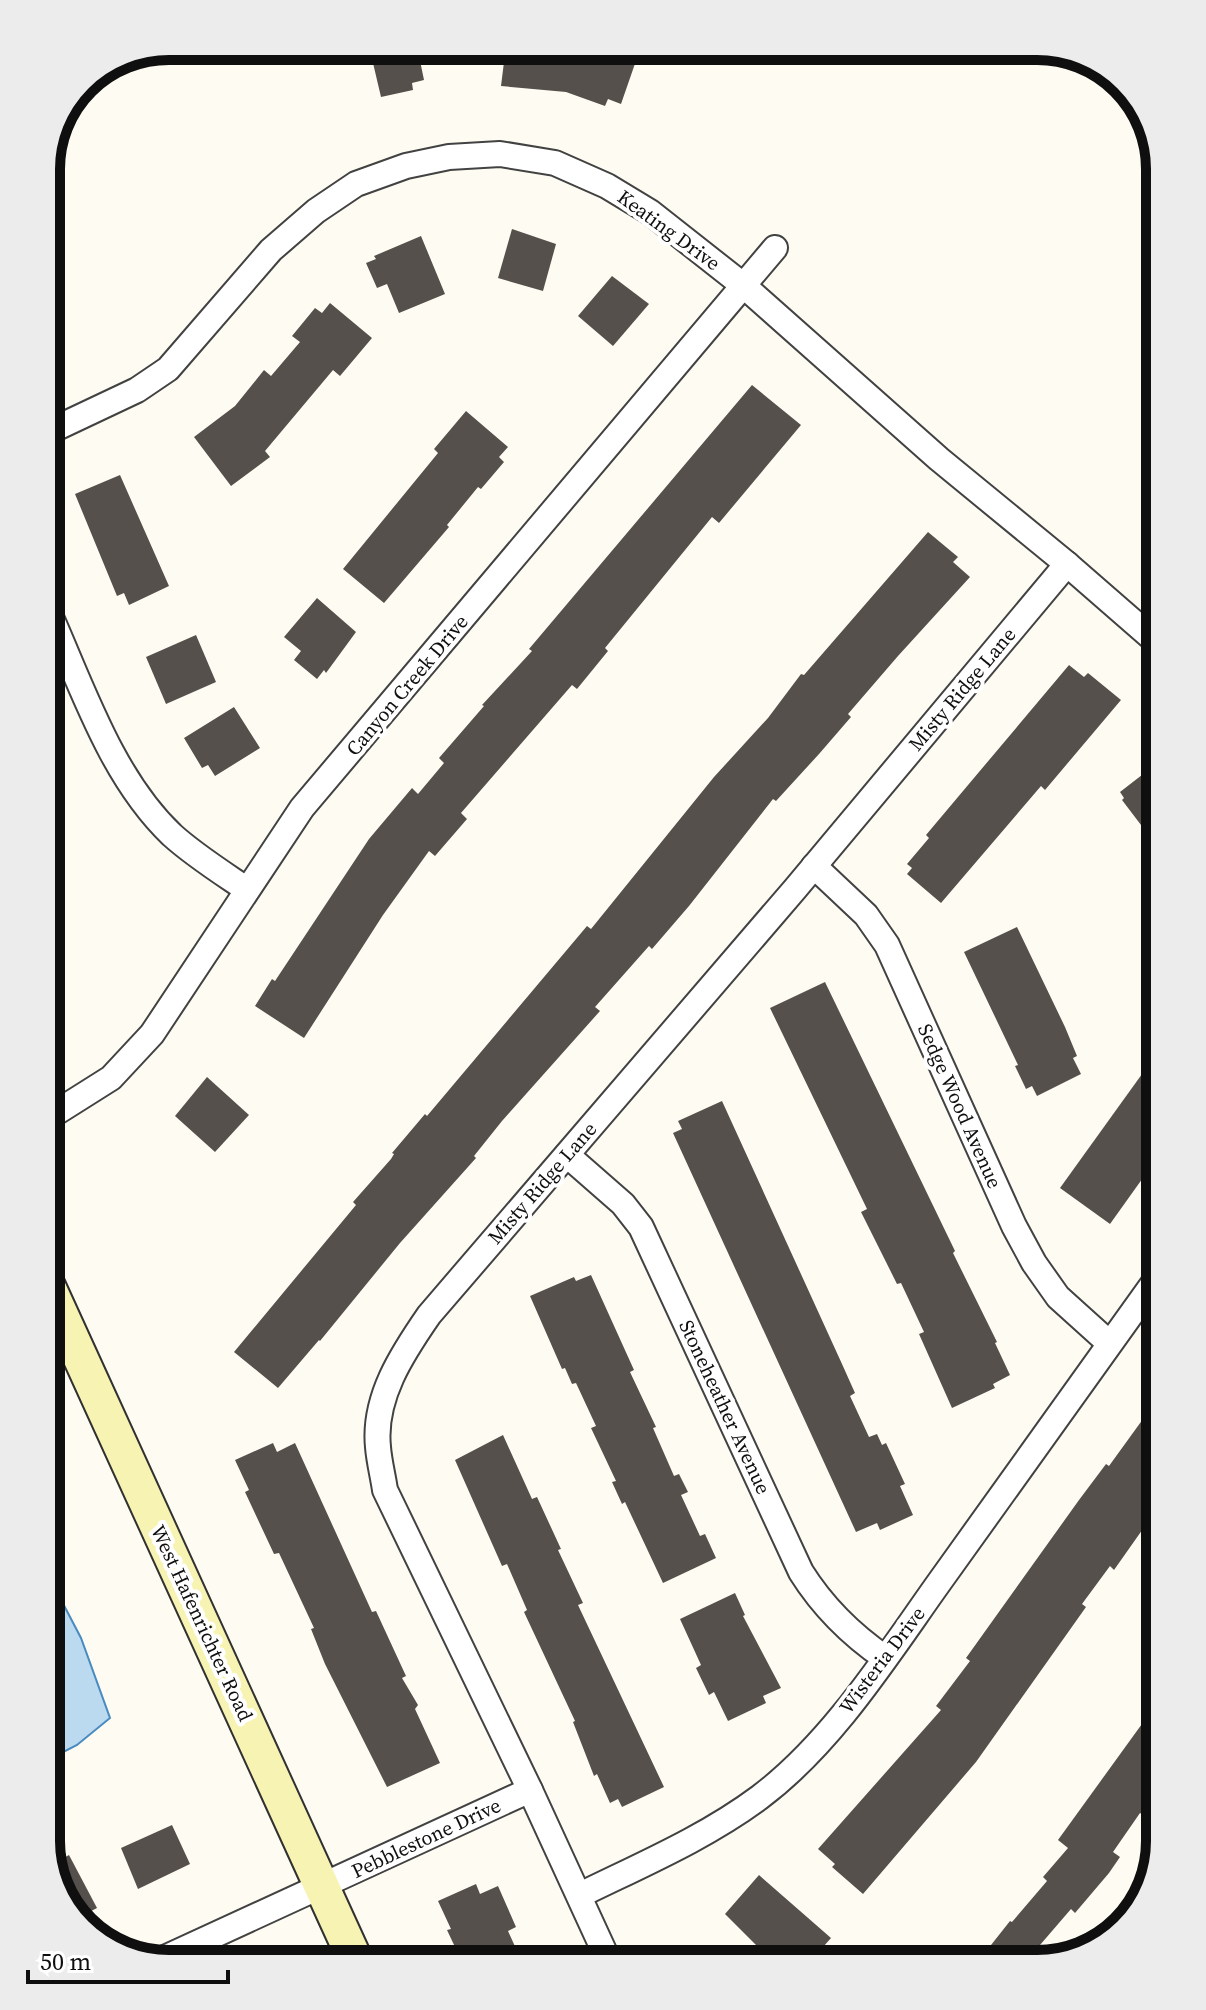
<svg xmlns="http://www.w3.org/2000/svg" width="1206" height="2010" viewBox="0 0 1206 2010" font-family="'Source Serif 4',serif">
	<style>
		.water { fill: #bbdaf0; stroke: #498bc0; stroke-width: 2 }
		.building { fill: #56504c }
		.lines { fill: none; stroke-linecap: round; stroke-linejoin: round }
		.street-casing { stroke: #424242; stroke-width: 28 }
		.secondary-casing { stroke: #313131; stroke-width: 38 }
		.street { stroke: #fff; stroke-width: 24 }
		.secondary { stroke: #f7f3b3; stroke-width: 34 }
		.labels { text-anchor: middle; stroke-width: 8; stroke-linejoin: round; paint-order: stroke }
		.street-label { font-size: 20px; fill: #0f0f0f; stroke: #fff }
		.rim { fill: none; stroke: #0f0f0f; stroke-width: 10 }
	</style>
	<rect width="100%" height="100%" fill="#fefcf2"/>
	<path class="water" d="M46,1571l35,67 29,80 -33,27 -31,16z"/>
	<g class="building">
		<path d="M369,46h48l7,34 -12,3 1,7 -32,7z"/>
		<path d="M506,46h105l27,9 -17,49 -13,-5 -3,7 -39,-14 -65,-6z"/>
		<path d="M512,229l44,15 -13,47 -45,-13z"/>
		<path d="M421,236l24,58 -46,19 -12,-29 -10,4 -11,-25 10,-4 -2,-3z"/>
		<path d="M612,276l37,28 -36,42 -35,-30z"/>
		<path d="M330,303l42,35 -32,38 -7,-6 -68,81 5,6 -39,29 -37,-49 41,-31 29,-36 7,6 29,-34 -8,-6 23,-28 7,5z"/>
		<path d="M752,385l49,40 -82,98 -7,-6 -107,131 3,3 -31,38 -5,-4 -111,128 6,6 -32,37 -6,-5 -46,64 -79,123 -49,-32 17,-27 3,2 94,-142 43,-51 6,6 26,-31 -5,-5 45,-52 -2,-1 50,-54 -3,-2z"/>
		<path d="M466,411l42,36 -9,10 5,5 -23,27 -3,-2 -31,38 2,2 -65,76 -41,-34 95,-116 -4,-4z"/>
		<path d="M120,475l49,111 -40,19 -5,-12 -7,3 -42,-102z"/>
		<path d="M928,532l30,25 -5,5 17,15 -72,79 -50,58 3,3 -32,37 -43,47 -3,-2 -84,107 -37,43 -3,-3 -54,61 5,4 -98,110 -28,35 2,2 -76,85 -80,98 -1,-1 -41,48 -44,-36 122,-147 -3,-3 38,-43 3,-5 -2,-1 33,-39 2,2 160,-190 4,3 123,-152 54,-59 33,-44 3,1z"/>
		<path d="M317,598l39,34 -30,41 -2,-3 -7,9 -23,-19 7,-9 -17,-14z"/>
		<path d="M196,635l20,47 -50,22 -20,-47z"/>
		<path d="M1069,665l15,12 4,-4 33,27 -76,90 -4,-4 -100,117 -34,-29 5,-6 -5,-4 22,-26 -3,-3z"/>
		<path d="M234,707l26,41 -45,28 -7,-11 -6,3 -18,-30z"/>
		<path d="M1160,761v89l-38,-50 2,-2 -4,-6z"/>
		<path d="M1017,927l48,100 12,29 -4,2 8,16 -44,22 -5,-10 -6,3 -11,-23 3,-1 -54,-113z"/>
		<path d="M825,982l130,269 -2,2 44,89 -2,1 15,32 -17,9 2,4 -43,20 -33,-74 5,-2 -23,-49 -4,1 -36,-72 6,-3 -97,-201z"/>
		<path d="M1160,1049v105l-50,70 -50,-36z"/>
		<path d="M207,1077l42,38 -34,37 -40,-36z"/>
		<path d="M722,1101l120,263 13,29 -5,3 19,41 8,-3 5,11 4,-2 19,41 -5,2 13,29 -33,15 -3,-7 -21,9 -183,-399 9,-4 -4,-8z"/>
		<path d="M591,1275l43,95 -4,2 26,55 -3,1 21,48 5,-2 9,18 -7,3 19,41 5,-2 11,24 -53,25 -38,-81 -3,2 -10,-22 4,-1 -25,-53 5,-2 -20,-43 -4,1 -7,-16 -3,1 -32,-73 44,-19 2,4z"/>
		<path d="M1143,1419l17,13v66l-19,25 4,3 -31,44 -4,-4 -28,38 4,3 -110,155 -113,132 -31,-27 3,-3 -17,-15 123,-139 -5,-4 34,-45 -4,-3 113,-158 27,-36 3,2z"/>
		<path d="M503,1435l29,64 5,-2 24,52 -3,1 25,53 -5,2 86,182 -42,20 -4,-8 -8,4 -13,-29 -3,2 -21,-54 2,-1 -51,-109 3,-2 -20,-46 -5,2 -47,-106z"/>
		<path d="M273,1443l4,9 18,-9 77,169 4,-1 30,65 -4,2 16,27 -3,4 25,54 -53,24 -62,-123 -14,-35 3,-1 -35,-75 -5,1 -29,-62 4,-2 -14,-30z"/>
		<path d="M735,1593l10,22 -2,1 38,72 -18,8 3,7 -38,18 -14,-29 -5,3 -13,-27 5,-3 -21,-46z"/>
		<path d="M1160,1699v101l-13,18 -7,-5 -27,39 7,5 -11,16 -34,40 -4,-4 -31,36 5,4 -12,15h-57l34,-43 2,1 35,-41 -4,-4 25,-29 -10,-8z"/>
		<path d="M172,1825l18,39 -52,25 -17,-41z"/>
		<path d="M69,1855l28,53 -19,10 -20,-23 -7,-30z"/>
		<path d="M759,1875l72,63 -23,26h-23l-16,-14 -4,4 -40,-40z"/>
		<path d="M476,1884l4,10 18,-8 18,41 -8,4 15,33h-60l-16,-34 4,-1 -13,-28z"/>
	</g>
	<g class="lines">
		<defs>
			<g id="street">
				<path d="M46,433l91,-43 31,-21 103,-119 45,-39 40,-27 50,-18 43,-9 51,-3 55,9 52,23 43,26 94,74 195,173 128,105 93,81"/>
				<path d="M46,606c35,77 64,170 126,229 22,20 49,37 74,54"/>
				<path d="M814,866l52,49 21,30 127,281 20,37 24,34 51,46"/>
				<path d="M46,1119l65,-41 41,-44 150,-226 473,-560"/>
				<path d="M567,1155l56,49 18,23 160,345c22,35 49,62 84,86"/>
				<path d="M580,1895c61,-30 125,-57 180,-98 72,-54 126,-140 178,-213 74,-103 148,-207 222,-310"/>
				<path d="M156,1962l374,-172"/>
				<path d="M610,1964l-80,-174 -145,-300c-2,-14 -6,-29 -7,-43 -5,-49 24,-93 51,-132l366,-426 272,-325"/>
			</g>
			<path id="secondary" d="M46,1282l311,682"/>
		</defs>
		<use href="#street" class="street-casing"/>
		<use href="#secondary" class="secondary-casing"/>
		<use href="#street" class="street"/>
		<use href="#secondary" class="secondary"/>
	</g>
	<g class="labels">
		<g class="street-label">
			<text transform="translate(669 230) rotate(36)" y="7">Keating Drive</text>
			<text transform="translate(407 685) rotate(-50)" y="7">Canyon Creek Drive</text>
			<text transform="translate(962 689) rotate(-50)" y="7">Misty Ridge Lane</text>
			<text transform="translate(960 1106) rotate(66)" y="7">Sedge Wood Avenue</text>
			<text transform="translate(542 1183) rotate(-49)" y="7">Misty Ridge Lane</text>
			<text transform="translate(725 1407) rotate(65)" y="7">Stoneheather Avenue</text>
			<text transform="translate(202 1623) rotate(65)" y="7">West Hafenrichter Road</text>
			<text transform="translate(882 1660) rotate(-53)" y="7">Wisteria Drive</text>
			<text transform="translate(426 1838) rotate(-25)" y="7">Pebblestone Drive</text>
		</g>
	</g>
	<path d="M0 0H1206V2010H0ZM169 60H1037A109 109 0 0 1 1146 169V1841A109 109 0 0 1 1037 1950H169A109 109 0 0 1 60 1841V169A109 109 0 0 1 169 60Z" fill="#ececec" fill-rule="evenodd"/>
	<path class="rim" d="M169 60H1037A109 109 0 0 1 1146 169V1841A109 109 0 0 1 1037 1950H169A109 109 0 0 1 60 1841V169A109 109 0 0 1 169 60Z"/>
	<path d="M28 1970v12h200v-12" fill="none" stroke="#0f0f0f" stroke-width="4"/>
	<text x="40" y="1970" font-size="24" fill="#0f0f0f" stroke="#ffffff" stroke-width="6" paint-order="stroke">50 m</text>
</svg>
